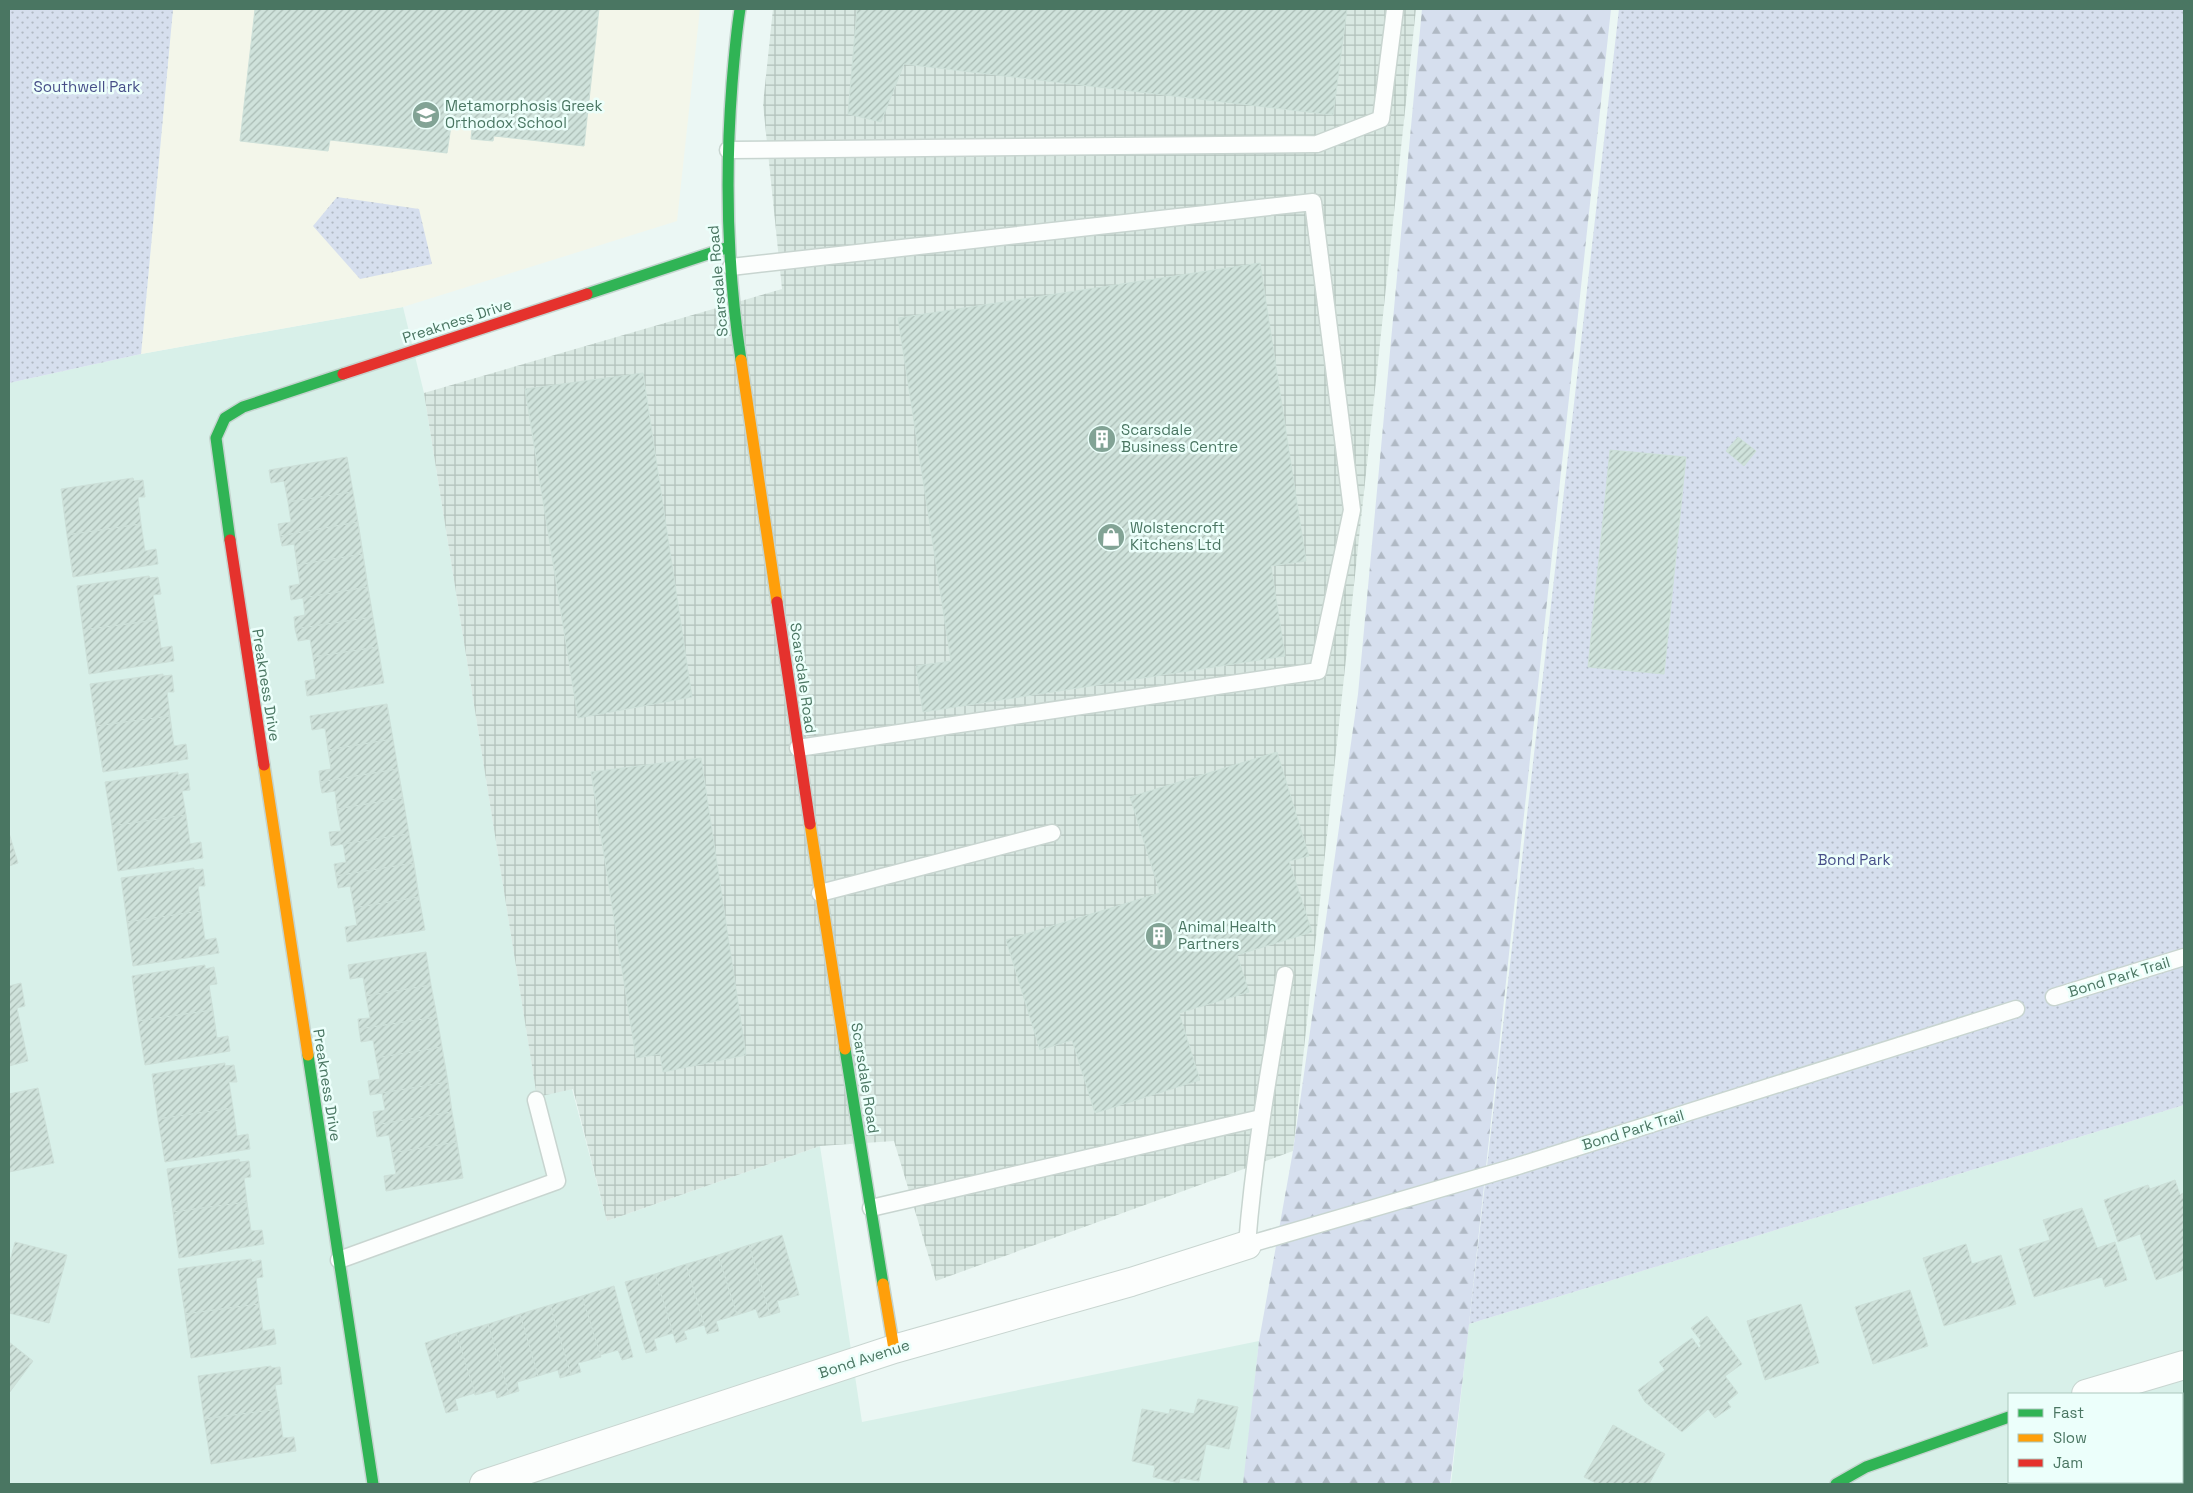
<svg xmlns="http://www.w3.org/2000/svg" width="2193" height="1493" viewBox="0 0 2193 1493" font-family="'Space Grotesk',sans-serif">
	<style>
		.residential { fill: #d8f0e9; fill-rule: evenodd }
		.industrial { fill: url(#industrial-grid) }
		.education { fill: #f3f6ea }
		.forest { fill: url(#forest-firs) }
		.park { fill: url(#park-dots) }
		.building { fill: url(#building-hatch); stroke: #cde0d9 }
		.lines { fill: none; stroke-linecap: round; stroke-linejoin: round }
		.lane-casing { stroke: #c8d5d0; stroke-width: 19 }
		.street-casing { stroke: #c8d5d0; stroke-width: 30 }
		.fast-casing { stroke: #c5d4cf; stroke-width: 14 }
		.slow-casing { stroke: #c5d4cf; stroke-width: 14 }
		.jam-casing { stroke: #c5d4cf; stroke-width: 14 }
		.lane { stroke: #fcfefd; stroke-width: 16 }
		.street { stroke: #fcfefd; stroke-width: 28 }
		.fast { stroke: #30b455; stroke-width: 11 }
		.slow { stroke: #ff9f0a; stroke-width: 11 }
		.jam { stroke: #e5322d; stroke-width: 11 }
		.labels { text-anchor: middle; stroke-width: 5; stroke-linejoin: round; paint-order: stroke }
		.park-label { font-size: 15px; fill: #474e88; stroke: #ecfffb }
		.poi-label { font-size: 15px; fill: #4a7662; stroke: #ecfffb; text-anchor: start }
		.street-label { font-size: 15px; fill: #4a7662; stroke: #ecfffb }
	</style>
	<defs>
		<pattern id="industrial-grid" width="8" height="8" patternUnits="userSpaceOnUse" patternTransform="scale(1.25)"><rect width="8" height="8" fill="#d9e8e2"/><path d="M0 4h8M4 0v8" fill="none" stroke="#b2c1bb"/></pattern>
		<pattern id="forest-firs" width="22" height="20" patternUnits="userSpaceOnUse" patternTransform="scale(1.25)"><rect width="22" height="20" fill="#d6dfee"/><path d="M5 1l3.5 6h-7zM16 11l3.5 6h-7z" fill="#b0b9c4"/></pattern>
		<pattern id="park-dots" width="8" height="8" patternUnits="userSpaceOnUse" patternTransform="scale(1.25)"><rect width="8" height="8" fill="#d6dfee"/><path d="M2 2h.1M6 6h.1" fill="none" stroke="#b0b9c4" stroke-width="1.8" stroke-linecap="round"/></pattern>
		<pattern id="building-hatch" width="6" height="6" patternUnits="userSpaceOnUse" patternTransform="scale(1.25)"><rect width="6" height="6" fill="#cfe2db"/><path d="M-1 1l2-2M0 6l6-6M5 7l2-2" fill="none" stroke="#aabcb5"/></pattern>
	</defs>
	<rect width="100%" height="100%" fill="#ebf7f4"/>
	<g class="residential">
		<path d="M403,307l21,86 113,703 35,-7 35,132 213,-75 42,276 397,-81 -15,143h-1235v-1101l132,-29z"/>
		<path d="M2184,1105v379h-733l18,-160zM2009,1394h173v88h-173z"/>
	</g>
	<path class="industrial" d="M773,9h643l-123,1142 -357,130 -42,-140 -74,5 -213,75 -34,-132 -36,8 -113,-704 358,-104 -19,-185z"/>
	<path class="education" d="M173,9h527l-23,212 -274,86 -262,47z"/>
	<path class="forest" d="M1422,9h189l-144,1334 -17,141h-207l16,-143 34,-190 65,-457z"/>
	<g class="park">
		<path d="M9,9h164l-32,345 -132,29z"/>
		<path d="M1619,9h565v1096l-715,219z"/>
		<path d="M337,197l82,12 13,55 -72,15 -47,-53z"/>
	</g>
	<g class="building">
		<path d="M255,9h344l-15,137 -90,-10 -1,5 -22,-2 1,-10 -21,-3 -4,27 -117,-13 -2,11 -88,-10z"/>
		<path d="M857,9h490l-14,106 -429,-51 -23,58 -33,-8z"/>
		<path d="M1260,263l46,298 -35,5 14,90 -362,56 -7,-46 35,-5 -53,-343z"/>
		<path d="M643,373l49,324 -114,21 -53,-329z"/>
		<path d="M1738,437l18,14 -12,15 -18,-15z"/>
		<path d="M1610,450l76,7 -22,217 -76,-7z"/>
		<path d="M347,457l6,35 -65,10 -4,-21 -13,2 -2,-13z"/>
		<path d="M133,478l1,3 9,-1 2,17h-7l3,27 -74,11 -6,-46z"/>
		<path d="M353,492l5,30 -78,14 -2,-12 13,-2 -3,-20z"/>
		<path d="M358,522l5,32 -66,11 -3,-21 -12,2 -2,-10z"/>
		<path d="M141,524l4,27 11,-2 2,15 -85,13 -6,-42z"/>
		<path d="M363,554l5,33 -77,13 -2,-14 11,-2 -3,-19z"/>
		<path d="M149,576l1,2 8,-1 3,17 -8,1 4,25 -74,10 -6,-44z"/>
		<path d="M368,587l5,30 -78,12 -1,-12 11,-2 -2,-17z"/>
		<path d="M373,617l5,30 -65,10 -3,-18 -12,2 -3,-12z"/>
		<path d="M157,620l4,28 11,-2 2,15 -85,13 -6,-44z"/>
		<path d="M378,647l6,36 -77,13 -2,-15 11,-2 -3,-22z"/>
		<path d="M163,674v2l9,-1 2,17h-7l3,24 -74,10 -6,-42z"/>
		<path d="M387,704l6,35 -65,11 -3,-22 -13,2 -2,-14z"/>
		<path d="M170,716l4,30 12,-2 2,15 -85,13 -7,-46z"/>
		<path d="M393,739l5,30 -78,13 -1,-11 12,-2 -3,-19z"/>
		<path d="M1277,752l32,104 -20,5 23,71 -75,23 12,37 -70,21 21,67 -105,33 -23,-73 -32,10 -34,-110 154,-47 -30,-96z"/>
		<path d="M701,758l45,297 -83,17 -3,-18 -24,4 -45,-286z"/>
		<path d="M398,769l5,29 -66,11 -2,-18 -13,2 -2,-11z"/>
		<path d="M178,772v3l10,-2 2,17 -8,1 4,24 -74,11 -7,-44z"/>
		<path d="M403,798l6,36 -78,12 -2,-14 12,-1 -4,-22z"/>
		<path d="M186,815l4,29 11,-2 2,16 -85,13 -6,-45z"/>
		<path d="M9,833l9,30 -9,3z"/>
		<path d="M409,834l5,29 -78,13 -2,-12 12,-2 -3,-18z"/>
		<path d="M414,863l5,34 -65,11 -4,-22 -12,2 -2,-12z"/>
		<path d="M194,868v2l9,-1 2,17h-7l3,25 -74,11 -6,-44z"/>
		<path d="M419,897l6,33 -78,12 -2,-15 12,-2 -3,-17z"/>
		<path d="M201,911l4,29 11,-2 3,15 -86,13 -6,-44z"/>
		<path d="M426,952l5,33 -65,11 -3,-19 -13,2 -2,-14z"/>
		<path d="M205,965v4l9,-2 3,17 -8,1 4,25 -75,11 -6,-45z"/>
		<path d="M21,983l4,23 -8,2 11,53 -19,5v-80z"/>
		<path d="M431,985l6,32 -78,12 -1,-10 12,-1 -4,-22z"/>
		<path d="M213,1010l4,28 11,-2 2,15 -85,14 -7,-44z"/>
		<path d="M437,1017l5,30 -66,11 -3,-18 -12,2 -2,-13z"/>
		<path d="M442,1047l6,35 -78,13 -2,-14 12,-2 -4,-21z"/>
		<path d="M225,1063v3l9,-1 3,17h-8l4,26 -75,11 -6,-45z"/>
		<path d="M448,1082l4,30 -77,13 -2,-13 12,-2 -3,-17z"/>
		<path d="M38,1088l16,75 -45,9v-78z"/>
		<path d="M233,1108l4,28 11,-2 2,15 -85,13 -7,-43z"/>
		<path d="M452,1112l5,30 -65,11 -3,-18 -12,2 -2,-12z"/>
		<path d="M457,1142l6,36 -77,13 -2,-15 12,-2 -4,-21z"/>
		<path d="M239,1159l1,3 9,-1 2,16 -7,1 3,24 -74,10 -6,-43z"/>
		<path d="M2175,1180l5,15 3,-2 1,4v73l-28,10 -16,-46 -22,8 -14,-42 44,-15 2,4z"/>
		<path d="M247,1202l4,29 11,-1 2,14 -85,14 -6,-46z"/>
		<path d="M2082,1208l15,40 18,-6 12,38 -22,7 -3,-10 -68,20 -15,-48 31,-9 -7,-20z"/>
		<path d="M782,1235l17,60 -22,6 3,11 -10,3 -21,-70z"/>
		<path d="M15,1242l52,13 -18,68 -40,-10v-48z"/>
		<path d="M1966,1244l6,20 29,-9 15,49 -72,22 -21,-68z"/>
		<path d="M749,1245l21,70 -11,3 -3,-9 -19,6 -19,-60z"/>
		<path d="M718,1255l19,60 -21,6 3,10 -12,3 -21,-70z"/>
		<path d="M251,1259l1,3 9,-2 2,17 -7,1 3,26 -74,10 -7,-45z"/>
		<path d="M686,1264l18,61 -20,6 3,8 -11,4 -21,-69z"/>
		<path d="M655,1274l18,59 -19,6 3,11 -11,3 -21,-71z"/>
		<path d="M614,1286l19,71 -11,3 -4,-10 -18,5 -18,-59z"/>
		<path d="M1910,1290l18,56 -55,18 -18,-57z"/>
		<path d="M582,1296l19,61 -23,6 3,9 -10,3 -21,-70z"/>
		<path d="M259,1304l4,27 11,-2 2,15 -85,14 -6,-44z"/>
		<path d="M1801,1304l18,59 -54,17 -18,-59z"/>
		<path d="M550,1305l21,70 -11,3 -2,-8 -20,6 -18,-62z"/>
		<path d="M520,1314l18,62 -21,6 2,9 -10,3 -21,-70z"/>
		<path d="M1707,1316l35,48 -17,12 13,17 -11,9 4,5 -16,11 -7,-9 -26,23 -37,-30 -7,-12 27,-20 -6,-8 33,-24 7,10 2,-2 -2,-3 2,-2 -10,-13z"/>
		<path d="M488,1324l21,70 -12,4 -2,-8 -20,5 -19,-62z"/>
		<path d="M456,1333l19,60 -20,6 3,11 -12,3 -21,-70z"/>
		<path d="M9,1342l24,19 -24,32z"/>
		<path d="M271,1366v2l9,-1 2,17 -7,1 4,24 -75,10 -6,-43z"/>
		<path d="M1198,1399l40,8 -9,42 -23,-5 -7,37 -19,-3 -1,5 -26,-6 2,-11 -23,-5 10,-52 27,5 1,-5 24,5z"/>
		<path d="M279,1409l4,29 11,-1 2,14 -85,13 -7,-45z"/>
		<path d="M1613,1425l52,29 -16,30h-51l-14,-7z"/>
	</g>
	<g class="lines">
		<defs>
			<g id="lane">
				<path d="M728,150l589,-6 64,-25 14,-110"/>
				<path d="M731,267l582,-65 39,308 -34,161 -520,77"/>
				<path d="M820,893l232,-60"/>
				<path d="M1285,975c-15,90 -31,179 -38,270l271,-79 498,-157"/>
				<path d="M2054,997l130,-40"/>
				<path d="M871,1208l390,-90"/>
				<path d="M339,1260l218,-79 -21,-81"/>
			</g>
			<g id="street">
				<path d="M2086,1394l98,-29"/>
				<path d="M484,1484l410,-135 237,-67 116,-37"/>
			</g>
			<g id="fast">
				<path d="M740,9c-4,25 -6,50 -8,75 -7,92 -5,185 9,276"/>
				<path d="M587,294l142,-47"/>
				<path d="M230,540l-14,-102 9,-20 18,-11 100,-33"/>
				<path d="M845,1049l38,235"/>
				<path d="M308,1055l65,429"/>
				<path d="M1836,1484l30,-17 143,-50"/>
			</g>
			<g id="slow">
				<path d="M741,360l36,242"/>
				<path d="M264,765l44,290"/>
				<path d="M810,824l35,225"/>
				<path d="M883,1284l11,65"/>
			</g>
			<g id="jam">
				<path d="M343,374l244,-80"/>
				<path d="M230,540l34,225"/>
				<path d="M777,602l33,222"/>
			</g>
		</defs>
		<use href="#lane" class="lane-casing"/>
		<use href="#street" class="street-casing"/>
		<use href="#fast" class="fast-casing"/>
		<use href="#slow" class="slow-casing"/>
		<use href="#jam" class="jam-casing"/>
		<use href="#lane" class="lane"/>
		<use href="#street" class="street"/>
		<use href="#fast" class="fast"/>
		<use href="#slow" class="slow"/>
		<use href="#jam" class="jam"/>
	</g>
	<defs>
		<symbol id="school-disc" viewBox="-11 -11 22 22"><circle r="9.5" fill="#82a395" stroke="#ecfffb"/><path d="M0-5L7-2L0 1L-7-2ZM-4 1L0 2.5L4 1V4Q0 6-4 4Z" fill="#fff"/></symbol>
		<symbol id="building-disc" viewBox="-11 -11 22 22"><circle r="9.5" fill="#82a395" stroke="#ecfffb"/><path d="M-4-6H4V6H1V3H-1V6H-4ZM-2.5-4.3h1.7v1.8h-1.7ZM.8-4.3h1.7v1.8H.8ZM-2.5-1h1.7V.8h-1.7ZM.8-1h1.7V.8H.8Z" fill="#fff"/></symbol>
		<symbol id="shop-disc" viewBox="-11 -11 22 22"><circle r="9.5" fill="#82a395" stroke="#ecfffb"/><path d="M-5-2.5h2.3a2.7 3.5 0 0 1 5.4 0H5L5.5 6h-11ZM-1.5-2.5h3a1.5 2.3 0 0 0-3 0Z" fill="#fff"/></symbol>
	</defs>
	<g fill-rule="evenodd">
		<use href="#school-disc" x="410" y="99" width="32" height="32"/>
		<use href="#building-disc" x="1086" y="423" width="32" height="32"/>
		<use href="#shop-disc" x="1095" y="521" width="32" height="32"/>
		<use href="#building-disc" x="1143" y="920" width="32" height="32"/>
	</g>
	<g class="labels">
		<g class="park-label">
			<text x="87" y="92">Southwell Park</text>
			<text x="1854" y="865">Bond Park</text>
		</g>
		<g class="poi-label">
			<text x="445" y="111">Metamorphosis Greek<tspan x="445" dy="17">Orthodox School</tspan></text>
			<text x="1121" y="435">Scarsdale<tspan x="1121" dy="17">Business Centre</tspan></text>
			<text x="1130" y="533">Wolstencroft<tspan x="1130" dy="17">Kitchens Ltd</tspan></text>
			<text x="1178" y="932">Animal Health<tspan x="1178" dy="17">Partners</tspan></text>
		</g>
		<g class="street-label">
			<text transform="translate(718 281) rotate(-95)" y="5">Scarsdale Road</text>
			<text transform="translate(457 321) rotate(-18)" y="5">Preakness Drive</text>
			<text transform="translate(803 678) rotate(82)" y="5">Scarsdale Road</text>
			<text transform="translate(266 685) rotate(81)" y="5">Preakness Drive</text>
			<text transform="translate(2119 977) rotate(-17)" y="5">Bond Park Trail</text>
			<text transform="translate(865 1078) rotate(81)" y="5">Scarsdale Road</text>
			<text transform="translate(327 1085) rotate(81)" y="5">Preakness Drive</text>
			<text transform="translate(1633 1130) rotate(-17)" y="5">Bond Park Trail</text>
			<text transform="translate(864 1359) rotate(-18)" y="5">Bond Avenue</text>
		</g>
	</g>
	<rect width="2193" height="1493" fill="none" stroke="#4a7662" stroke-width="20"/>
	<rect x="2008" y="1393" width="175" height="90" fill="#ecfffb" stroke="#abc8be"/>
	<rect x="2018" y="1409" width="25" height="8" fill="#30b455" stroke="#abc8be"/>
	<text x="2053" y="1418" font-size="15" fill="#4a7662">Fast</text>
	<rect x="2018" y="1434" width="25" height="8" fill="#ff9f0a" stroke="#abc8be"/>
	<text x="2053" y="1443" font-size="15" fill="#4a7662">Slow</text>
	<rect x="2018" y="1459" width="25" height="8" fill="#e5322d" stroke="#abc8be"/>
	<text x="2053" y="1468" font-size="15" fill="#4a7662">Jam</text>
</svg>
